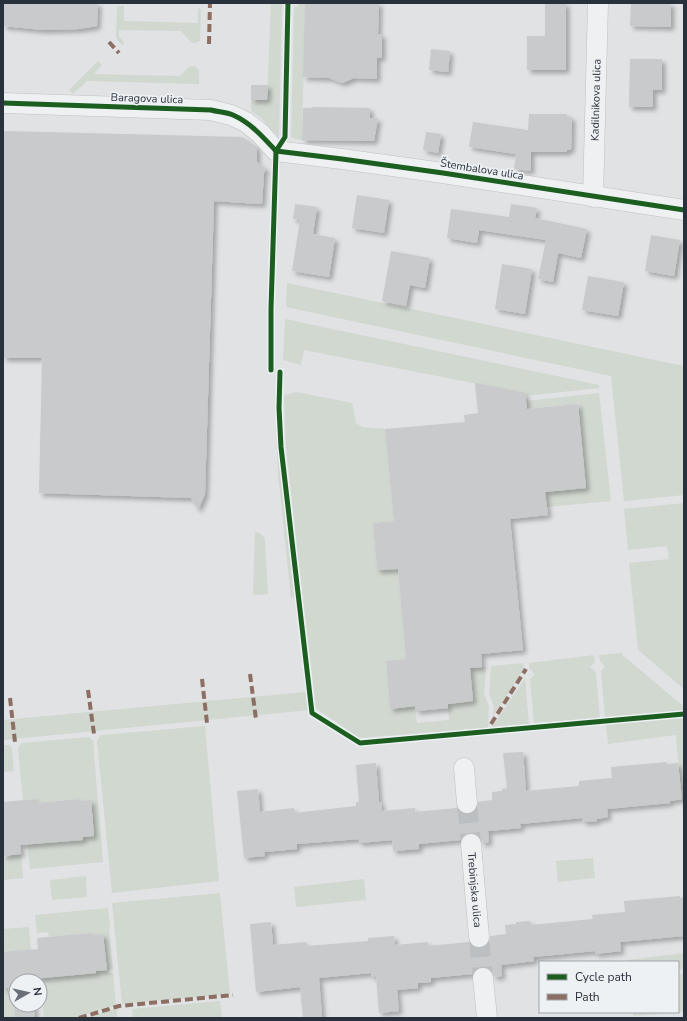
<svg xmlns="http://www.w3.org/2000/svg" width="687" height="1021" viewBox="0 0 687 1021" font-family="'Nunito Sans',sans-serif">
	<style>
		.green { fill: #d1d8d0 }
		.building { fill: #c8cacc; filter: url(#shadow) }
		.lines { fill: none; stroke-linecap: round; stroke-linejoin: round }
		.minor-tunnel { stroke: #bbbfc2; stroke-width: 20; stroke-dasharray: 20 10; stroke-linecap: butt }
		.minor-casing { stroke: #bec0c2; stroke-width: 21 }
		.minor { stroke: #eff0f1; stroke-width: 20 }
		.quiet { stroke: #8d6e63; stroke-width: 4; stroke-dasharray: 8 4; stroke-linecap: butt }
		.cycleway-casing { stroke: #edf1f4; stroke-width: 8 }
		.cycleway { stroke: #1b5e20; stroke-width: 5 }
		.labels { text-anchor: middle; stroke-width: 3.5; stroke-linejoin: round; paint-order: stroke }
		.street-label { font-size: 11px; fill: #29313c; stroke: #edf1f4 }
	</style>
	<defs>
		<filter id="shadow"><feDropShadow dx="3.5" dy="3.5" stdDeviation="2" flood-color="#0004"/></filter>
	</defs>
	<rect width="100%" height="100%" fill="#e0e2e4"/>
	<g class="green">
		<path d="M271,3h11l-3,134 -19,-20 -9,-6v-11h16z"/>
		<path d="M299,3h6l-3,137 -11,-2 3,-131h4z"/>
		<path d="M117,6h7v15l74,2v-15l3,2 -1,30 -2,2 -6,1 -11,-12 -62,-1v6l5,7 -2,2 -3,-3 -3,-5z"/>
		<path d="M98,61l4,4 -8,9 86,2 10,-10h5l4,4v14l-112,-3 -14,13 -4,-4z"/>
		<path d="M287,283l397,83v129l-60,6 -13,-125 -325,-69z"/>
		<path d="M285,319l314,66v3l-74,8 -52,-13 -169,-33 -3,15 -18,-5z"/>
		<path d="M296,392l56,11 4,20 6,4 23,2 9,92 -21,2 4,47 21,-1 8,90 -20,2 4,48 25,-3 2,17 32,-3 -1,-16 25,-3 -3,-33 16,-1 -2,27 5,12 -1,22 -129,10 -43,-30 -14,-117 -16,-144 -2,-52z"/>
		<path d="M599,393l12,108 -75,7 -2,-15 52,-5 -8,-84 -51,5 -1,-8z"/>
		<path d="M276,432l3,23 17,142 -5,1 -13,-125z"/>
		<path d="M684,503v186l-46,-39 -9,-87 40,-4 -2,-13 -39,4 -4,-41z"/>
		<path d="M255,532l6,2 4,5 3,55 -15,1z"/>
		<path d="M622,653l1,4h2l58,49 1,5 -79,6 -4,-45 4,-6 -5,-5 -1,-6z"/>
		<path d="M594,655l1,7 -5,5 6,5 4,46 -66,5 -4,-44 5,-5 -6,-6v-5z"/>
		<path d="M523,663l1,6 -31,47 1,-10 -5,-12 2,-28z"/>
		<path d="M525,678l4,46 -37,3z"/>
		<path d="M306,692l3,18 -306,30v-20z"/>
		<path d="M684,717v109l-8,-91 -68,9 -2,-20z"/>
		<path d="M205,726l14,155 -107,12 -15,-152 4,-6z"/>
		<path d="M89,737l4,4 10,121 -73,7 -3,-26h12l44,-3v-3l11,-1 -3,-36 -11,1 -1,-2 -43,4v-4l-13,1 -5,-52 4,-5z"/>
		<path d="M3,745h6l3,3 2,23 -11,1z"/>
		<path d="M21,854l2,24 -20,2v-22l7,-1v-2z"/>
		<path d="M593,858l2,20 -37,4 -2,-21z"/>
		<path d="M86,876l1,21 -35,3 -2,-20z"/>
		<path d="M364,879l2,21 -70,7 -2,-20z"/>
		<path d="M220,893l10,101 -108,10 -10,-101z"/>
		<path d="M108,908l2,16 -1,6 4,39 -6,1 1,3h5l3,32 -42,13h-30l-4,-42 12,1 44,-4v-2l11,-1 -4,-36 -11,1v-2l-14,1 -16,6 -1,-4 -12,1 -1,-5 -11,1 -2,-18z"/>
		<path d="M29,927l2,24 -28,5v-27z"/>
		<path d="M684,953v15l-6,4v-10h-50v-2z"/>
		<path d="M684,972v40l-51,4v-4h45v-36z"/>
		<path d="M3,988h5v5l5,-1 2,26h-12z"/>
		<path d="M220,1001l2,17h-89l-1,-9z"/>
		<path d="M117,1008v10h-31z"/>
	</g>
	<g class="building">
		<path d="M3,3h95l-1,23 -18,3 -36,1 -40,-4z"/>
		<path d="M305,3h74l-1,31h4v24h-5v21l-23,-1 -12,5 -13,-5 -26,-1z"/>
		<path d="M545,3h21v67h-39v-34h18z"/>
		<path d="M631,3h40v24l-41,-1z"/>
		<path d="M431,49l19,2 -2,21 -19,-2z"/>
		<path d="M630,59h32v31h-9v17h-24z"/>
		<path d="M251,85h17l-1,15h-16z"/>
		<path d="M311,107l59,1v10h8l-4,23 -72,-1 1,-32h9z"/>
		<path d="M529,114h38v3h5l-1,33h-4v2h-36v19l-17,-2 2,-15 -47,-7 4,-25 55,8z"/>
		<path d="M3,131l239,6 15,10v15l9,7 -2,4 -2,31 -48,-3 -9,293 -7,16 -7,-12 -152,-5 3,-135h-39z"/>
		<path d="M426,132l15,2 -3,19 -15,-3z"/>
		<path d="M357,195l32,5 -5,33 -32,-5z"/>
		<path d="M295,204l22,3 -4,27 22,4 -6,39 -37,-6 8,-51 -7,-1z"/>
		<path d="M511,204l26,4 -2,10 52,11 -6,29 -23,-5 -5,29 -15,-3 8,-39 -67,-10 -2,13 -30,-5 4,-29 58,8z"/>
		<path d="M651,235l29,5 -6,36 -29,-5z"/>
		<path d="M391,251l39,7 -5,30 -15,-3 -4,21 -24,-5z"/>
		<path d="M502,264l30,5 -7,45 -30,-5z"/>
		<path d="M588,276l36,6 -6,34 -36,-6z"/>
		<path d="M475,383l50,10 2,16 51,-5 8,84 -41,4 3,23 -38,4 13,131 -42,4 1,13 -12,1 3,33 -25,3v4l-32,3 -1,-5 -25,3 -4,-48 20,-2 -8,-90 -21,1 -4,-47 21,-2 -9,-92 80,-7 -1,-7 14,-2z"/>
		<path d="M523,752l3,39 53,-5v-5l33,-3 -1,-11 56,-5v2l11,-1 4,36 -12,2v2l-63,6 1,8 -11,2v2l-14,1 -1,-4 -62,6 1,4 -33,3 1,11 -7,1 -2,-6 -4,-3 -6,-1 -6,2 -4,5 -41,4v5l-26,2 -1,-11 -33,3v-4l-62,5v5l-33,3 1,4 -21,2 -7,-67 21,-2 2,23 34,-4v5l62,-7v-4h3l-3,-37 20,-2 3,39h2l1,9 33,-3v4l42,-4 5,5 6,1 6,-2 3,-4 1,-6 14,-2v-8l10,-1v-2l5,-1 -4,-35z"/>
		<path d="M36,799v4l43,-4 1,2 11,-1 3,36 -11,1v3l-63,5 1,9 -18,2v-54z"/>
		<path d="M680,896v2h4v38l-64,6 1,9 -26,3v-3l-62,6 1,4 -33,4 1,11 -8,1 -2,-6 -5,-4h-5l-6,2 -4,5 -41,4v4l-13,1v5l-21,2 2,21 -20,2 -3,-37 -5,1v-4l-52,5 3,39 -19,1 -3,-31 -44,5 -6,-68 21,-2 2,23 33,-3 1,4 61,-5v-3l26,-2 1,9 33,-3v4l41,-4 5,5 6,1 6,-2 4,-4v-6l16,-2 -1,-9 11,-1v-2l14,-1 1,4 62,-6 -1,-4 33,-3 -1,-11z"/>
		<path d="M92,933v2l11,-1 4,36 -11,1v2l-63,6v2h-17v24h18l1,13h-20l-2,-26 -5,1v-5h-5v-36l35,-3 -1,-11z"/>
	</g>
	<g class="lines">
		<g class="minor-tunnel">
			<path d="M467,803l4,41"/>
			<path d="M479,937l4,41"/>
		</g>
		<defs>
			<g id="minor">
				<path d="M3,103l208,7 20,5 15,7 15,12 15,17 66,8 101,14 241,37"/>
				<path id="s1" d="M593,197l5,-194"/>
				<path d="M464,768l3,35"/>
				<path id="s2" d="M471,844l8,93"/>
				<path d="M483,978l4,40"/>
			</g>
		</defs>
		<use href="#minor" class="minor-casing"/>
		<use href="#minor" class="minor"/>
		<g class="quiet">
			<path d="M109,42l10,11"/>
			<path d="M209,44l1,-41"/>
			<path d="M250,674l6,45"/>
			<path d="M202,679l5,44"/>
			<path d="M88,690l6,44"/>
			<path d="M10,698l5,44"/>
			<path d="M491,724l35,-55"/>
			<path d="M79,1018l40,-12 114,-11"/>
		</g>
		<defs>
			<g id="cycleway">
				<path d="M3,103l208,7c7,2 15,2 22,5 18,8 30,22 43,36"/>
				<path d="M276,151l66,8 101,14 241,37"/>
				<path d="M271,370v-61l5,-158 9,-14 3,-134"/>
				<path d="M280,372l-1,36 2,39 31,266 48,30 324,-29"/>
			</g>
		</defs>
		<use href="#cycleway" class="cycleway-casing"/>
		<use href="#cycleway" class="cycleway"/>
	</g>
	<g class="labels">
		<g class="street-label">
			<text transform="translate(147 98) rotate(2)" y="4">Baragova ulica</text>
			<text dy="4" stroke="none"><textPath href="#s1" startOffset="97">Kadilnikova ulica</textPath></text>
			<text transform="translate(482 169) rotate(9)" y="4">Štembalova ulica</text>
			<text dy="4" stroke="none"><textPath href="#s2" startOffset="46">Trebinjska ulica</textPath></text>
		</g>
	</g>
	<rect width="687" height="1021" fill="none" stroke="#29313c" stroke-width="8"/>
	<rect x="539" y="961" width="140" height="52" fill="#edf1f4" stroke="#9fa4aa"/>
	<rect x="547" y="974" width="20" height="6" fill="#1b5e20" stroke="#9fa4aa"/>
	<text x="575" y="981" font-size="12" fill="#29313c">Cycle path</text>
	<rect x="547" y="994" width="20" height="6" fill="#8d6e63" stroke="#9fa4aa"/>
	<text x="575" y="1001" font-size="12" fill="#29313c">Path</text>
	<g transform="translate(28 993) rotate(82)"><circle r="19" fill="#edf1f4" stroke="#9fa4aa"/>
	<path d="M0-3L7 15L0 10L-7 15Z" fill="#696f77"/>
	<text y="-6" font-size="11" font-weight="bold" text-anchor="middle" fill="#29313c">N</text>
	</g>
</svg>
